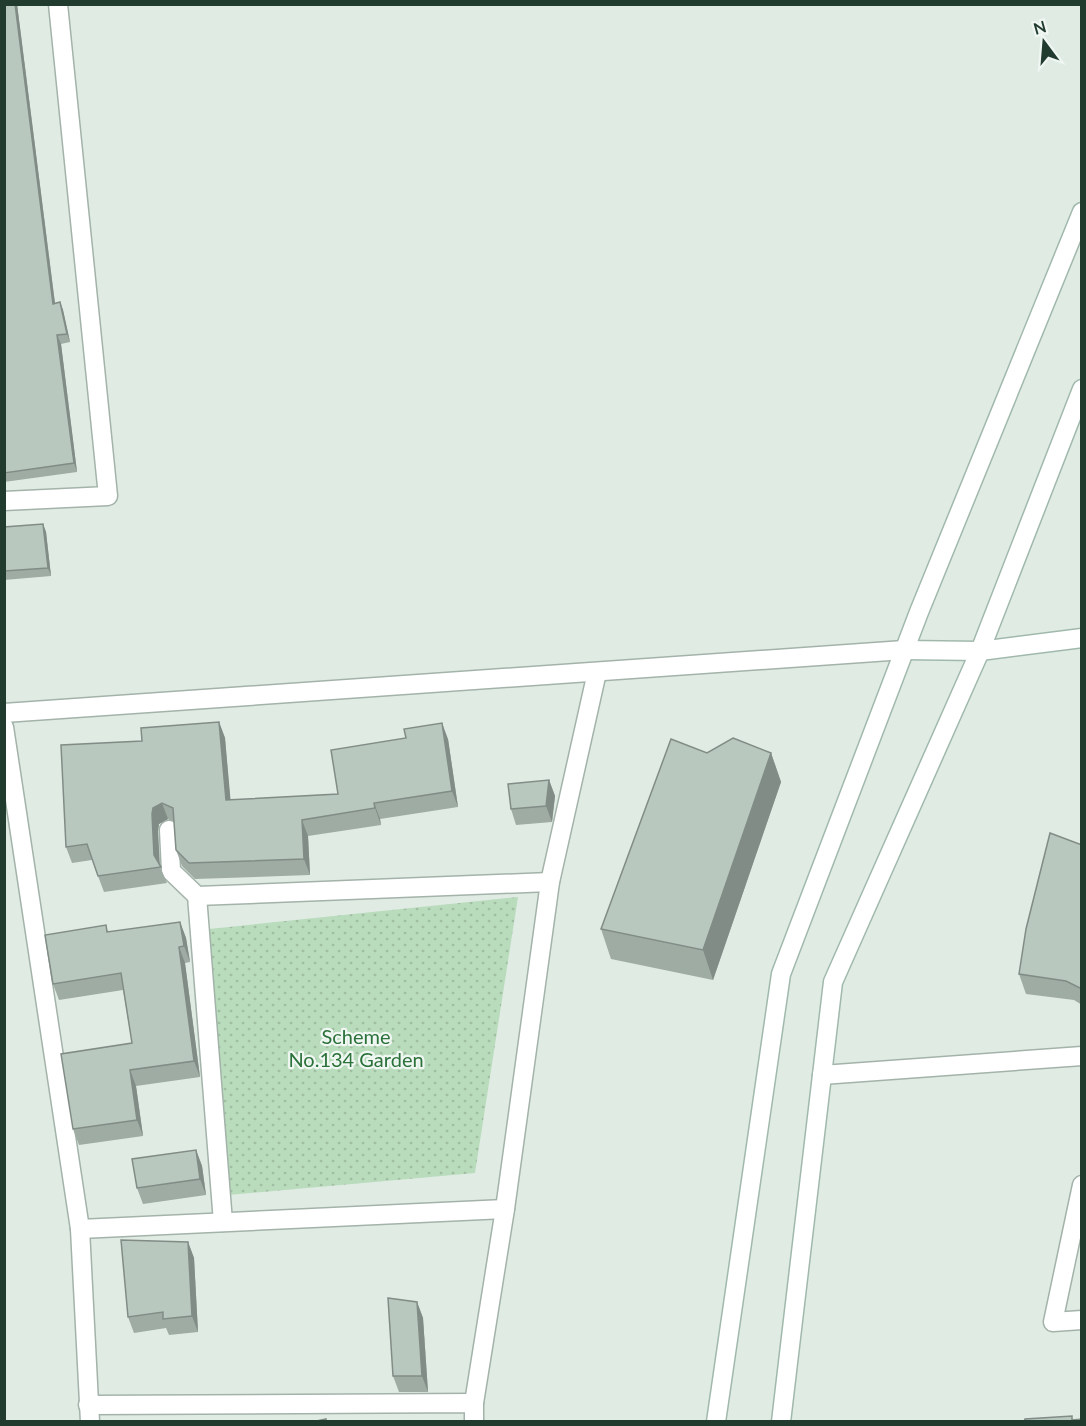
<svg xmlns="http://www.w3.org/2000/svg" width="1086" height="1426" viewBox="0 0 1086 1426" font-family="Lato,sans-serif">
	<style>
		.grass { fill: url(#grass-dots) }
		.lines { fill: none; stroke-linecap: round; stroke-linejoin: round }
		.street-casing { stroke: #a3b3aa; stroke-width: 21 }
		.secondary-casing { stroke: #a1b9ad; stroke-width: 21 }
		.street { stroke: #fff; stroke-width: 18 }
		.secondary { stroke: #fff; stroke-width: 18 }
		.wall { fill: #9eaca4 }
		.shaded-wall { fill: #818c86 }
		.building { fill: #b8c8bf; stroke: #818c86; stroke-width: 1.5 }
		.labels { text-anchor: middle; stroke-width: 4.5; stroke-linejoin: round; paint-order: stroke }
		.park-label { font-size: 20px; fill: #2b713a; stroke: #f0f7f3 }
	</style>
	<defs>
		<pattern id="grass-dots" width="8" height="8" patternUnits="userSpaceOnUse" patternTransform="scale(1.5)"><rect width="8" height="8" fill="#b9dcbc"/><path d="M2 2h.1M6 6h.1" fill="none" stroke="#9fbea2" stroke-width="1.8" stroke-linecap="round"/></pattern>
	</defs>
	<rect width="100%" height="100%" fill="#e0ebe4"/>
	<path class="grass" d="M518,897l-43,276 -247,22 -19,-266z"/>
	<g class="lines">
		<defs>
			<g id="street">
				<path d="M4,501l104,-5 -50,-492"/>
				<path d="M4,713l900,-63"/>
				<path d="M4,727l76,502 10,193"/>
				<path d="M169,830l2,41 26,25 26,326"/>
				<path d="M197,896l353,-14"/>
				<path d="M822,1075l260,-19"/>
				<path d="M1082,1185l-29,137 29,-2"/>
				<path d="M80,1229l425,-20"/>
				<path d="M474,1403l31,-194 45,-327 47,-210"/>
				<path d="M88,1405l386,-2v19"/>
			</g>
			<g id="secondary">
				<path d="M904,650l76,1 102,-13"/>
				<path d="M716,1422l65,-448 138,-362 163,-400"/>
				<path d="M781,1422l52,-440 147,-331 102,-262"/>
			</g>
		</defs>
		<use href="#street" class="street-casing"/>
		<use href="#secondary" class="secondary-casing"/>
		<use href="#street" class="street"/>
		<use href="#secondary" class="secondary"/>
	</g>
	<g class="wall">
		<path d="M4,4h13l38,299 5,-1 3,8 7,32 -9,2 16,128 -73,10z"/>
		<path d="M43,524l3,8 5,44 -47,4v-53z"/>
		<path d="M219,722l6,16 5,62 108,-6 110,-55 10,68 -78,12 1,6 -73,11 2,39 -115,4 -13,-13 -6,-16 -2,-28 -6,-3 -9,5 -1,7 1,33 8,19 -63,9 -12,-32 -20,3 -6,-16 76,-106z"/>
		<path d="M771,753l10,29 -68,198 -102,-21 -10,-30z"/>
		<path d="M549,780l6,16 -3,26 -36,3 -5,-16z"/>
		<path d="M1082,845v160l-8,-5 -48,-6 -7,-20z"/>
		<path d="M180,922l6,16 4,24 -5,1 15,114 -64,9 7,50 -64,9 -6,-16 59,-86 -9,-53 -64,10 -6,-16 53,-59 2,7z"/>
		<path d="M196,1150l6,16 4,29 -63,9 -6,-16z"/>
		<path d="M188,1242l6,16 4,74 -29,3 -3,-7 -32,5 -6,-16z"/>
		<path d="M417,1302l6,16 5,74h-29l-6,-16z"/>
	</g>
	<g class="shaded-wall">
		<path d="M15,4h2l39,308 -3,-8z"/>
		<path d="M60,302l3,8 7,32 -3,-8z"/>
		<path d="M57,335l4,9 16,128 -3,-9z"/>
		<path d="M43,524l3,8 5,44 -3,-8z"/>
		<path d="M219,722l6,16 7,78 -6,-16z"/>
		<path d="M442,723l6,16 10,68 -6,-16z"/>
		<path d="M771,753l10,29 -68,198 -10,-30z"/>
		<path d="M549,780l6,16 -3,26 -6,-16z"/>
		<path d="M162,803l6,16 -9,5 -1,7 2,36 -6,-12 -2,-41 1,-6z"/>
		<path d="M374,803l6,16 1,6 -6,-17z"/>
		<path d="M302,820l6,16 2,39 -6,-16z"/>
		<path d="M180,922l6,16 4,24 -6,-16z"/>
		<path d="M179,947l6,16 15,114 -6,-16z"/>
		<path d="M130,1070l6,16 7,50 -6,-16z"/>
		<path d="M196,1150l6,16 4,29 -6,-16z"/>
		<path d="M188,1242l6,16 4,74 -6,-16z"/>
		<path d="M417,1302l6,16 5,74 -6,-16z"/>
	</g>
	<g class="building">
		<path d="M4,4h11l38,300 7,-2 7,32 -10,1 17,128 -70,10z"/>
		<path d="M43,524l5,44 -44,3v-44z"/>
		<path d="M219,722l7,78 112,-6 -7,-44 75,-12 -2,-9 38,-6 10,68 -78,12 1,5 -73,12 2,39 -115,4 -13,-13 -3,-42 -11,-5 -9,5 -1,6 2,41 7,12 -63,9 -11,-32 -21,3 -5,-102 81,-4 -1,-13z"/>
		<path d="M733,738l38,15 -68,197 -102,-21 70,-190 36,14z"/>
		<path d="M549,780l-3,26 -35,3 -3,-25z"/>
		<path d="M1050,833l32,12v144l-16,-8 -47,-7 7,-45z"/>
		<path d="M180,922l4,24 -5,1 15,114 -64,9 7,50 -64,9 -12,-75 71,-11 -11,-70 -68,11 -8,-49 61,-10 1,7z"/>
		<path d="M196,1150l4,29 -63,9 -5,-29z"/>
		<path d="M121,1240l67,2 4,74 -29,3v-7l-35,5z"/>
		<path d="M388,1298l29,4 5,74h-29z"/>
		<path d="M1072,1416v4l10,-1v3h-58l1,-3z"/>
		<path d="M326,1419v3h-14z"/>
	</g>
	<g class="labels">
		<g class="park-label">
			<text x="356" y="1044">Scheme<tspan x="356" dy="23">No.134 Garden</tspan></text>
		</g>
	</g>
	<rect width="1086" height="1426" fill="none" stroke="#213b2f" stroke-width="12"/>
	<g transform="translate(1044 42) rotate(344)" stroke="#f0f7f3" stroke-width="4.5" paint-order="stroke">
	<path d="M0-4.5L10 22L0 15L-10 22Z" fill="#213b2f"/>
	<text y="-9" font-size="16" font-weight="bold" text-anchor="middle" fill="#213b2f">N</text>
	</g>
</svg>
